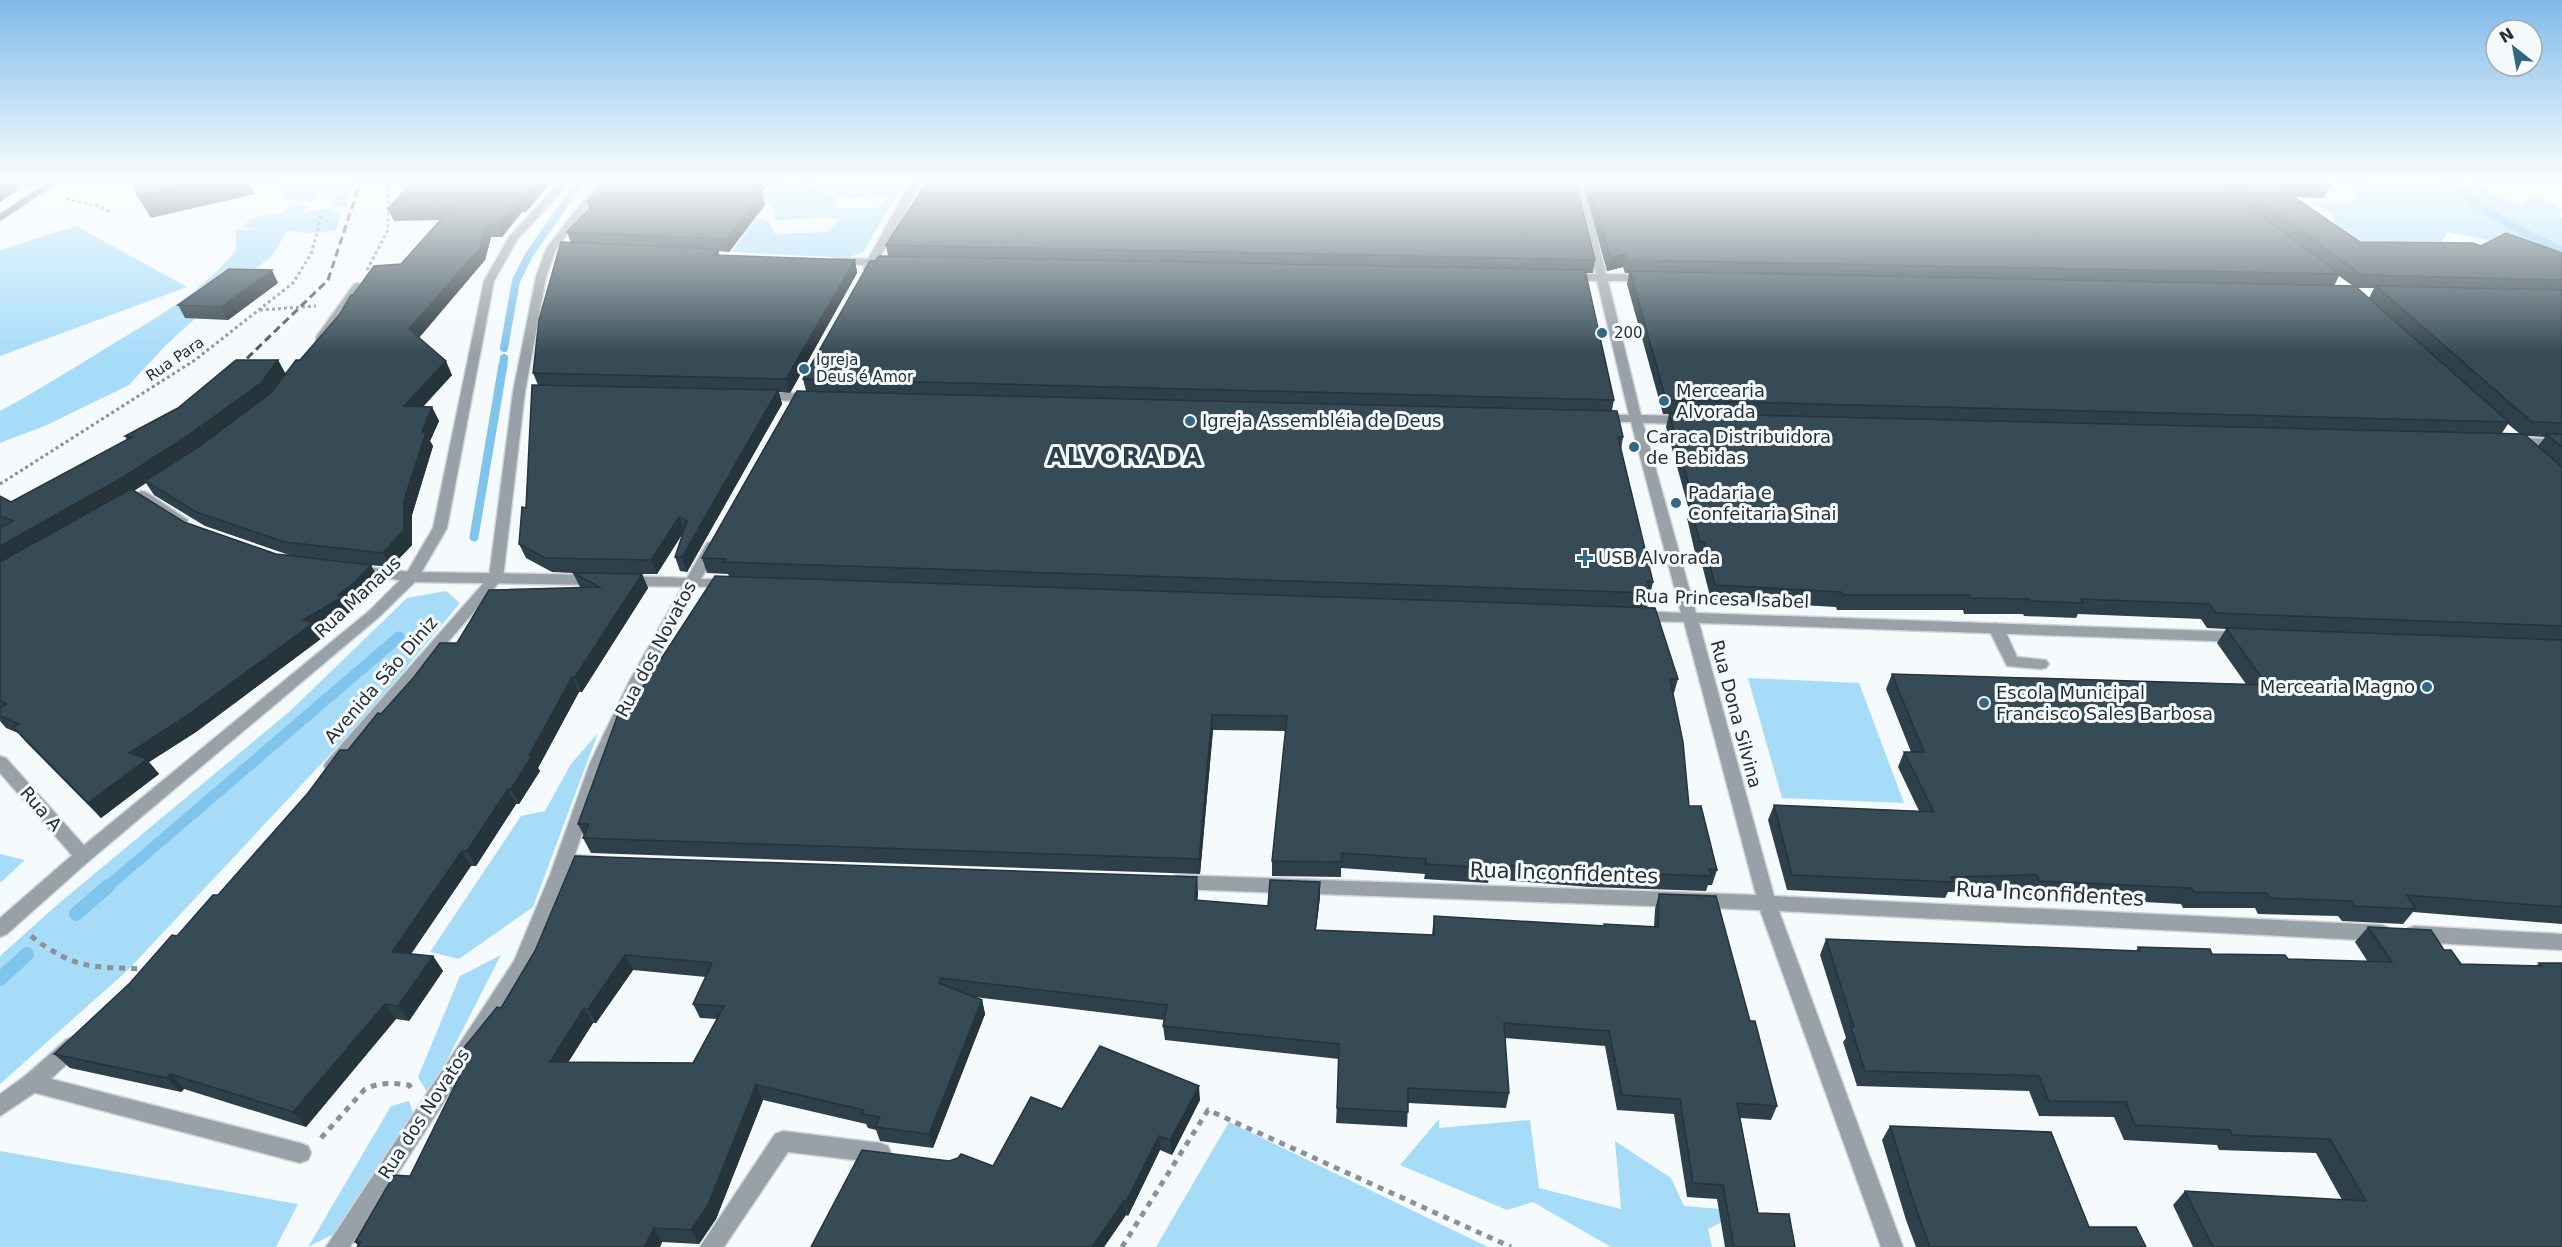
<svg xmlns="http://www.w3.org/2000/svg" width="2562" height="1247" viewBox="0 0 2562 1247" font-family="'DejaVu Sans',sans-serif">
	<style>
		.green { fill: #a7dcf9 }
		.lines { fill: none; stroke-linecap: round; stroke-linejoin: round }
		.stream-far3 { stroke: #7fc4ea; stroke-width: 8 }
		.stream-far2 { stroke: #7fc4ea; stroke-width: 9 }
		.stream-far1 { stroke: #7fc4ea; stroke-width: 11 }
		.stream { stroke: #7fc4ea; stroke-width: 14 }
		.service-casing { stroke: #d0d5d9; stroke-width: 3 }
		.minor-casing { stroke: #d0d5d9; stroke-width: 3 }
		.tertiary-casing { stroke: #d0d5d9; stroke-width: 3 }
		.primary-casing { stroke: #d0d5d9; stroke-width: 3 }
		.path-far1 { stroke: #8b9296; stroke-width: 3; stroke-dasharray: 3 3; stroke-linecap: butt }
		.path { stroke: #8b9296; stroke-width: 5; stroke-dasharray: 6 6; stroke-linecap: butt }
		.service { fill: #97a1a7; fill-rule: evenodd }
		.minor { fill: #97a1a7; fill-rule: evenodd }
		.tertiary { fill: #97a1a7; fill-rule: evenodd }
		.primary { fill: #475963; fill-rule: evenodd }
		.rail-far1 { stroke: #4d565a; stroke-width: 3; stroke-dasharray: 8 4.5; stroke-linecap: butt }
		.rail { stroke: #4d565a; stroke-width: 4; stroke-dasharray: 10 5; stroke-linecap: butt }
		.wall { fill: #2e404a; fill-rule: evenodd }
		.shaded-wall { fill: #26343c }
		.building { fill: #364b56; stroke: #26343c; stroke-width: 1.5; fill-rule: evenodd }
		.poi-dot { fill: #326783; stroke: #f5fafd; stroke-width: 2 }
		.labels { text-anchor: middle; stroke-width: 6; stroke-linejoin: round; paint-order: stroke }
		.far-poi-label { font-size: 15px; fill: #262f34; stroke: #f5fafd; text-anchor: start }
		.far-street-label { font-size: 15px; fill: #262f34; stroke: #f5fafd }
		.poi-label { font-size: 18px; fill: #262f34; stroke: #f5fafd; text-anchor: start }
		.street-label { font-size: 18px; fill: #262f34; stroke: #f5fafd }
		.near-street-label { font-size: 21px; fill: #262f34; stroke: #f5fafd }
		.district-label { font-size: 24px; font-weight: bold; letter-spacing: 1.5px; fill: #2b404b; stroke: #f5fafd }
	</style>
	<rect width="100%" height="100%" fill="#f5fafd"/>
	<g class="green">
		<path d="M275,180h81l-10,28 -14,-3 7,-14 -20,3 -8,8 -26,-3z"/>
		<path d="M784,180h17l4,4 33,13 -7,7 5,4h42l11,-12 -43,2 -39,-18h98l-41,71 -16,7 -116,-6 25,-34 12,3 6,13 52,-2 13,-12 -14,-3 -52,4v-14l-16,-9z"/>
		<path d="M2390,180h77l52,25 14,-10 29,14 -4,7 4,2v43l-37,-13 -77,-16 -12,18 -81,-1 -65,-28 47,3 -10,-15 -21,-8 33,4 17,-6v-15z"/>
		<path d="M291,204l16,2 -3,6 27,-4 10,7 -5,16 -27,2 -22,-2 -15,25 -51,39 -56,51 -36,39 -82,40 -47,18v-32c37,-20 72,-42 108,-64 47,-29 93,-53 128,-97v-21l36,2 -29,-3 7,-10 32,-5z"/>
		<path d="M76,226l111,61 -187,69v-106z"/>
		<path d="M446,591l14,12 -94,113 -238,254 -128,114v-128l58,-52 231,-192 118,-114z"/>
		<path d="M1748,678l111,5 45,120 -122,-5z"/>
		<path d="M598,733l-65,174 -74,52 -29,-7 91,-136 24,-5 26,-47z"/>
		<path d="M0,854l25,6 -25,23z"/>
		<path d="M501,955l-72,140 -11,-18 42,-101z"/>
		<path d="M409,1101l5,15 -79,125 -3,-6 -24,12 83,-141z"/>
		<path d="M1439,1119v9l91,-8 9,68 82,21 -6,-68 56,37 13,28 61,5 -37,18 4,18h-101l-78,-45 -26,8 -107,-45z"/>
		<path d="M1229,1122l259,125h-332z"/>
		<path d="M0,1151l298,53 -22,43h-276z"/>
	</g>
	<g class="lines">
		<g class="stream-far3">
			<path d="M2447,180c32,29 75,53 115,70"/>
			<path d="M504,348l12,-67 13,-26 52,-75"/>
			<path d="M503,367l1,-9"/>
		</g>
		<path class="stream-far2" d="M474,537l29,-172"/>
		<path class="stream-far1" d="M106,888l293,-251"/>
		<g class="stream">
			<path d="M76,914l32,-28"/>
			<path d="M0,979l27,-25"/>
		</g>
		<defs>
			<g id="service">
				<path d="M692,577l7,5 -53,98 -40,83 -38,112 -39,96 -179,276h-24l188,-286 36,-86 40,-112 40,-83 55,-98z"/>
				<path d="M1996,623l8,5 13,29 29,3 3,4 -3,4 -5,1 -34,-3 -19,-38z"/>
				<path d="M32,1074l268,69 8,3 3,7 -3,7 -8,3 -268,-71 -7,-2 -3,-7 3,-7z"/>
				<path d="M783,1131l97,12 8,3 3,7 -3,7 -8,3 -92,-11 -64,95h-24l75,-113z"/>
			</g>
			<g id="minor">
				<path d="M48,180l11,2 -5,3 -54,4v-6z"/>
				<path d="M912,180h10l-43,79 15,2v4l-19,1 -3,5 -4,1 -5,-3 2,-4 -33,-2 -1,-2 5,-3 32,1z"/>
				<path d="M1574,180h9l23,94 42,1 5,3 -5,3h-40l33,134 45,1 6,4 -6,4 -43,-1 53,190 545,19 8,5 -8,5 -542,-19 75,273 608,29 7,3 2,5 -2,5 -7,3 -603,-30 124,336h-22l-121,-337 -583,-21 -6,-2 -3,-5 3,-5 6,-2 579,20 -72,-273 -45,-1 -7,-5 7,-5 42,2 -50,-191h-32l-6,-4 6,-4 30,1 -32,-134 -30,-1 -5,-3 5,-3h29z"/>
				<path d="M358,283l5,3 -39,55h-8v-4l38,-53z"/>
				<path d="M762,392l51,2 6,4 -6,4 -55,-3v-6z"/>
				<path d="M2513,438l49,1v8l-54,-2 -1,-3 1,-3z"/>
				<path d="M141,491l5,1 42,28 -2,3h-10l-40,-25 -2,-3z"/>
				<path d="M712,542l7,4 -18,33h29l7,5 -2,3 -110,-1 -7,-5 7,-5 62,2 20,-35z"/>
				<path d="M356,566l56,6 183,3 7,5 -7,5 -183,-3 -61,-9 -2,-3z"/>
				<path d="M0,756l6,2 83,93 3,5 -3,5 -6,2 -6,-2 -77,-88z"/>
				<path d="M564,854l35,3 3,5 -3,5c-12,4 -29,3 -41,-1l-3,-5 3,-5z"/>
				<path d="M2415,926l147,8v16l-147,-8 -7,-2 -2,-6 2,-6z"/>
			</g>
			<g id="tertiary">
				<path d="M562,180h10l-55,60 -23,41 -47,247 -30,52 -38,37 -290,244 -82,73 -7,3v-19l77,-67 292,-240 37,-37 27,-46 51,-247 25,-44z"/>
				<path d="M599,180h10l-53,69 -10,28 -21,115 -22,186 -165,192 -6,2 -6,-2 -2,-4 2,-4 163,-185 24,-185 23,-115 10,-28z"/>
				<path d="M74,1036l7,3 3,6 -3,6 -42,39 -39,26v-22l25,-18 42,-37z"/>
			</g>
			<path id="primary" d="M51,180h11l-62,41v-7z"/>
		</defs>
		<use href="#service" class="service-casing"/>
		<use href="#minor" class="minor-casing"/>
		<use href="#tertiary" class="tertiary-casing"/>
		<use href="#primary" class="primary-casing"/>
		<g class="path-far1">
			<path d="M66,199l32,7 12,6"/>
			<path d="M367,270l21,-40v-50"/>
			<path d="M260,310l56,-4"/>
			<path d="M0,484l195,-124 98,-77 18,-29 10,-35 -1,-5"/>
		</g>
		<g class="path">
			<path d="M31,936c44,34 62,31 115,33"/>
			<path d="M321,1138l44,-49c15,-7 28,-6 44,-4l2,3"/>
			<path d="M1122,1247l86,-137 303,137"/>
		</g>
		<use href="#service" class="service"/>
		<use href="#minor" class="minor"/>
		<use href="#tertiary" class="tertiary"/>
		<use href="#primary" class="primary"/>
		<path class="rail-far1" d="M238,367l90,-87 33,-100"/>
		<path class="rail" d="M233,372l7,-7"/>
	</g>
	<g class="wall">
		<path d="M414,180h146l-3,2h-6l-25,30h-4l-20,25h-11l-6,23 -66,78 33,37 -29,32h9l7,14 -9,20 3,5 -21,69v30l-21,22 -33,-3 21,16 -16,17 -13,10 2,4 -34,20 4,7 -126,94 -47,30 10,12 -58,44 -75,-76 -8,-9 -12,-5 -6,-7v-193l1,-1h-1v-31l11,6 116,-62 -2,-4 53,-28 100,-48 7,13 15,-13 40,-46 13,-19 48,-31 40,-44 -47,1 -6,-12zM146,483l8,12 51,31 84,29 -13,-1 -92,-32 -50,-31z"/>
		<path d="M573,180h24l-2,1 -22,1z"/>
		<path d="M608,180h164l-11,13 4,12 -36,47 -11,-1 2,5 135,4 2,13 -67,120 -11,-1 3,12 -95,168 -7,-1 -5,-14 8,-24 -26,41h-15l6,14 -66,104h-3l-41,76 2,3 -21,33h-3l-40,62h-5l-60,88 22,2 10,15 -34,50 -13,-2 -90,108 -122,-38 -3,3 -111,-24 -16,-14 76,-71 88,-88 163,-181 76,-71 123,-56 -7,-14 -21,-1 -26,-14 -7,-14 7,-36 12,-123 -5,-12 38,-130 -4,-11 22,-23 -2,-7z"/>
		<path d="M1582,180h745l3,6 -6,12 -29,-1 65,45 121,4 81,7v671l-149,-12 -10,12 -61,-3 -4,-5 -80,-2 -3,-6h-72l-2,-4 -151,-8 -2,-6 -80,2 -3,6 -158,-8 -19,-70 6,-15 145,6 -21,-44 6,-15h7l-25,-63 6,-15 354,10 -29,-41 9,-14 -19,-1 -6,-9 -123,-5 -2,4 -52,-2 -1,-2h-59l-1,-4h-126l-1,-3 -125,-7 -11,-43h-4l-9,-39 2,-8 -23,-83 3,-13h-6l-36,-130 2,-11h-4l-2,-6 -16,4zM2339,276l14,10h-19zM2357,288h17l-5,10zM2508,424l12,10 -18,-1zM2526,436l19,1 -7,9z"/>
		<path d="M886,245l709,15 -2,13h-8l29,127 -2,10 11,27 -2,13 32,132 -6,26 31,71 -4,14h-1l16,113 28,64 -5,15h-4l-2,6 -116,-4 -101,-8 -1,4 -64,-4 1,-5 -84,-6v9l-69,-1v-15l14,-130 -73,-1 -13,144 -609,-21 -8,-15 1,-2 -6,-12 55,-122 96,-126 -1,-2 -21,-1 -5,-15 104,-167 -3,-12 72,-118 13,-5z"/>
		<path d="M278,283l-50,37 -43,-2 -7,-13z"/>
		<path d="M1320,882v15l-4,33 116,5 2,-19 170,10v-2l50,3 1,-18 4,-15 91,127 27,85 -6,14 -31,-2 18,95 37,34h-70l-8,-48 -30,-2 -13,-83 -57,-4 -12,-64 -100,-8 4,55 -3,15 -98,-5 -1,24 -71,-4 3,-64 -174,-19 -2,-14 1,-6 -190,-23 8,3 3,14 -52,134 -53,-7 -4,-11 -8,-2 -2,-4 -103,-24 -47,119 -17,25 -37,-2 -2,5h-303l1,-1 -3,-4 55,-66 56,-113 -7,-9 42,-46 34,-57 663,-58 -1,8 71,5zM633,970l73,7 -13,27 7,14 17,1 -24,44 -125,-1 25,-39h3z"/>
		<path d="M2368,927l76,23 17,14 75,2 3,-3h23v284h-369l-20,-42 12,-14 157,9 -26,-47 -97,-3 -2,-5 -93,-5 -10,-23 -75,-1 -10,-25 -172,-5 -14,-44 3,-4 -26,-83 6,-16 310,12 2,-4 74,7 76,5 80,3 -13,-20z"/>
		<path d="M1200,1100l-28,55 -12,-5 -32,66 -2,-1 -22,32h-293l138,-86 44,5 69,-57z"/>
		<path d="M1890,1126l199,101 57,20h-230l-10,-27 -24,-80z"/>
	</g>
	<g class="shaded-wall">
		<path d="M0,180h22h-10l6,10 -18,12z"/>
		<path d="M206,180h42l7,14 -104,24 -14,-23z"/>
		<path d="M539,180h11l1,2 -25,30 -5,-12z"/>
		<path d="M759,180h13l-21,25 -3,-12z"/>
		<path d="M762,193l3,12 -36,47 -3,-13z"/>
		<path d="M517,200l5,12 -20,25 -4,-13z"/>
		<path d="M486,225l5,12 -6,23 -70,82 -6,-13z"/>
		<path d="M718,249l3,13 -8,-7z"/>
		<path d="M1625,254l-2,13 -16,4 3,-13z"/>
		<path d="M855,260l2,13 -67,120 -4,-14z"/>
		<path d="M272,270l6,13 -50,37 -7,-13z"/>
		<path d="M278,360l7,13 -17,23 -72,54 -51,31 1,2 -11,7 -135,76v-20z"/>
		<path d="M446,361l6,14 -42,45 -6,-14z"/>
		<path d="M778,390l4,14 -95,168 -5,-15z"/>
		<path d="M432,407l7,14 -9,20 3,5 -21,69v30l-21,22 -8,-14 21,-53 18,-68z"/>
		<path d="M679,517l5,14 -27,43 -6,-14z"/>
		<path d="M371,565l8,15 -16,17 -13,10 2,4 -34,20 4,7 -126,94 -47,30 10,12 -58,44 -13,-15 41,-50 174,-133 35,-25z"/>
		<path d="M642,574l6,14 -66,104 -7,-15z"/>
		<path d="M572,677l7,15 -41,76 2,3 -21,33 -8,-15z"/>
		<path d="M1212,715l1,15 -13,144 -1,-15z"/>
		<path d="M508,789l8,15 -40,62 -9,-15z"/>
		<path d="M462,851l9,15 -69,101 -10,-15z"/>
		<path d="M1197,877l1,16 -2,23 -1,-16z"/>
		<path d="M1320,882v15l-6,48 1,-15z"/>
		<path d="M625,955l8,15 -37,53 -8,-14z"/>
		<path d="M433,956l10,15 -34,50 -11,-15z"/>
		<path d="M982,1000l3,14 -52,134 -4,-14z"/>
		<path d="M385,1004l11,15 -90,108 -13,-15z"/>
		<path d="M584,1008l9,15 -34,54 -9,-15z"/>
		<path d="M170,1074l14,15 -3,3 -14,-14z"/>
		<path d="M756,1085l7,15 -47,119 -17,25 -8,-14z"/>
		<path d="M1199,1086l1,14 -28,55 -2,-15z"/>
		<path d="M1159,1136l1,14 -32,66 -2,-14z"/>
		<path d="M1124,1201l2,14 -22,32h-12z"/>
		<path d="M654,1228l8,14 -2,5h-16z"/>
	</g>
	<g class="building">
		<path d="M0,180h8l-8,5z"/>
		<path d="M133,180h73l-69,15z"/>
		<path d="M414,180h125l-18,20h-4l-19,24 -12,1 -6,23 -71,81 37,32 -42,45 28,1 -10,25h4l-22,68v30l-21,23 -98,-11 -89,-30 -51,-31 55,-35 72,-54 24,-32h4l40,-46 11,-19h2l21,-29 27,-2 51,-57 -64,2z"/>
		<path d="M608,180h151l-11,13h14l-36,46 -159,-7 29,-30h-9z"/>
		<path d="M928,180h647l20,80 -709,-15z"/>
		<path d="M1588,180h625l127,94 -713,-14 -2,-6 -15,4z"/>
		<path d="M2231,180h96l3,6 -55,-2 85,58 112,1 9,3 25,-13 56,20v27l-200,-5z"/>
		<path d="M561,242l157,7 -5,6 142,5 -69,119 -253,-6 6,-53z"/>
		<path d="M879,256l706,14 29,130 -811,-21 67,-118h5z"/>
		<path d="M229,269l43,1 -51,37 -43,-2z"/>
		<path d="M1630,271l725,15 154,136 -843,-22z"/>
		<path d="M2376,286l186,4v133l-30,-1z"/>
		<path d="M236,360h42l-17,23 -74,53 -62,40 -125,70v-18l13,-7 -13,-5v-20l11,6 121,-65 -7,-1 53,-28z"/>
		<path d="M532,385l246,5 -96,167h-7l12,-36 -8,-4 -28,43 -106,-2 -26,-14 3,-37 4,1z"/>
		<path d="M797,391l820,20 6,26h-5l35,145 -6,-1 4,12 -927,-31 2,-3 -24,-1z"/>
		<path d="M1669,413l855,21 38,33v159l-346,-13 -7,-9 -128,-5 2,4 -52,-2 -1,-2 -59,-1 -2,-3h-126l-2,-3 -126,-7 -11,-43h-4l-10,-39h4z"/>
		<path d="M2546,434h16v13z"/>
		<path d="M131,489l53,33 92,32 95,11 -16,17 -17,13 6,1 -41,24 10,3 -128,94 -56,36 18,6 -59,44 -75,-76 6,-3 -19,-8v-8l7,-4 -7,-4v-138z"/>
		<path d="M573,573l69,1 -67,103h-3l-43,79h3l-21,33h-3l-41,62h-5l-70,101 41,4 -35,50 -13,-2 -92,108 -123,-38 -3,4 -113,-24 76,-71 42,-48 5,1 36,-41h5l90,-102 32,-43h8l30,-37 3,1 33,-37 26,-34h17l32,-53 111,-3z"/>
		<path d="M715,576l940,32 23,71h-8l13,63 6,64h12l16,64 -8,-1 2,7 -117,-4 -104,-8v4l-64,-4v-5l-84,-6 -1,9 -69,-1 15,-145 -75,-1 -13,144 -616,-21 6,-14h-11l42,-115 4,-7h9z"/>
		<path d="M2226,628l336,12v267l-155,-12 9,14 -62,-3 -3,-5 -81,-3 -4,-5 -72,-1 -3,-4 -152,-7 -3,-6 -85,2 2,5 -161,-7 -18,-70 160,7 -30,-60h20l-32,-78 375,11z"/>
		<path d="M575,856l622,21 -2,23 73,6 2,-26 50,2 -5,48 119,5v-19l171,10 -1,-2 54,3 1,-33 57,2 34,125h5l22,85 -40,-3 21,110 31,1 6,33h-61l-11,-62 -30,-2 -13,-84 -58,-4 -13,-64 -105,-8 5,70 -101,-5v24l-71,-4 2,-64 -176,-18 4,-21 -226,-27 -2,5 43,17 -53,134 -54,-7 5,-10 -18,-3 2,-4 -108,-25 -48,120 -17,25 -37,-2 -10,19h-287l4,-5h-6l39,-67 16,1 60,-121 -11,-1 38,-47 4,1 34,-57zM625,955l87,8 -19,41 31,2 -31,57 -143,-1 34,-54 4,1z"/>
		<path d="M2368,927l63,3 13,20h7l10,14 81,2 -3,-3h23v284h-349l-28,-56 181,10 -36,-62 -98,-4 -2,-5 -95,-5 -9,-23 -77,-1 -10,-25 -174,-5 -14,-44h3l-28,-88 314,12 -2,-4 72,2 2,5 73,1 3,4 104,3z"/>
		<path d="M1100,1046l99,40 -29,54 -11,-4 -33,66 -2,-1 -32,46h-281l51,-97 87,11 9,-3 3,-4 32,12 38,-69 31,12z"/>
		<path d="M1890,1126l161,6 38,95h47l10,20h-216l-15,-41z"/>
	</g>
	<linearGradient id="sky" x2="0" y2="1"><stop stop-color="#7ebae9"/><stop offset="0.51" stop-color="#fafdfe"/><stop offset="1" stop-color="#fafdfe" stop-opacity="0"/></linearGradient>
	<rect width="2562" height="354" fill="url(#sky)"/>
	<g class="poi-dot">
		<circle cx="1602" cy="333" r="6"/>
		<circle cx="804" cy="369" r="6"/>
		<circle cx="1664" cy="401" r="6"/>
		<circle cx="1190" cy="421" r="6"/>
		<circle cx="1634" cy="447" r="6"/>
		<circle cx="1676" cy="503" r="6"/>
		<path d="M1582 549h6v6h6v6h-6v6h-6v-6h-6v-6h6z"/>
		<circle cx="2427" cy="687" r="6"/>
		<circle cx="1984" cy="703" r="6"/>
	</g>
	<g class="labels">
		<g class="far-poi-label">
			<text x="1614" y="338">200</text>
			<text x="816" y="365">Igreja<tspan x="816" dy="17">Deus é Amor</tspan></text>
		</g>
		<g class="far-street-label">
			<text transform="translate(175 359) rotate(-34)" y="5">Rua Para</text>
		</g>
		<g class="poi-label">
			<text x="1676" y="397">Mercearia<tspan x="1676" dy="21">Alvorada</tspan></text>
			<text x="1202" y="427">Igreja Assembléia de Deus</text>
			<text x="1646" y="443">Caraca Distribuidora<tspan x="1646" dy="21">de Bebidas</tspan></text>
			<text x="1688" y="499">Padaria e<tspan x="1688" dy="21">Confeitaria Sinai</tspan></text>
			<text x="1598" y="564">USB Alvorada</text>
			<text x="2415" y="693" text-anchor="end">Mercearia Magno</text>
			<text x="1996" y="699">Escola Municipal<tspan x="1996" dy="21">Francisco Sales Barbosa</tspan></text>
		</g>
		<g class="street-label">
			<text transform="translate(358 597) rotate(-43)" y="6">Rua Manaus</text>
			<text transform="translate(1722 599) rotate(2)" y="6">Rua Princesa Isabel</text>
			<text transform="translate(656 649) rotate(-62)" y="6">Rua dos Novatos</text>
			<text transform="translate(381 680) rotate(-49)" y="6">Avenida São Diniz</text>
			<text transform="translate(1736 714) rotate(75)" y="6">Rua Dona Silvina</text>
			<text transform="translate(41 809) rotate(49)" y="6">Rua A</text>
			<text transform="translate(424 1114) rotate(-57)" y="6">Rua dos Novatos</text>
		</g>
		<g class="near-street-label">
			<text transform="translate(1564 873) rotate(2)" y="7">Rua Inconfidentes</text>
			<text transform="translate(2050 894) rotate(3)" y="7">Rua Inconfidentes</text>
		</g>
		<g class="district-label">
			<text x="1125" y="465">ALVORADA</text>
		</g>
	</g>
	<g transform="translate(2514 48) rotate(329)"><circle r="28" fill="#f5fafd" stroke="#a2a9ad" stroke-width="1.5"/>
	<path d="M0-4.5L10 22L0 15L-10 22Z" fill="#326783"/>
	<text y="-9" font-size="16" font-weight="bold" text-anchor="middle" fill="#262f34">N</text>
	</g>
</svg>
